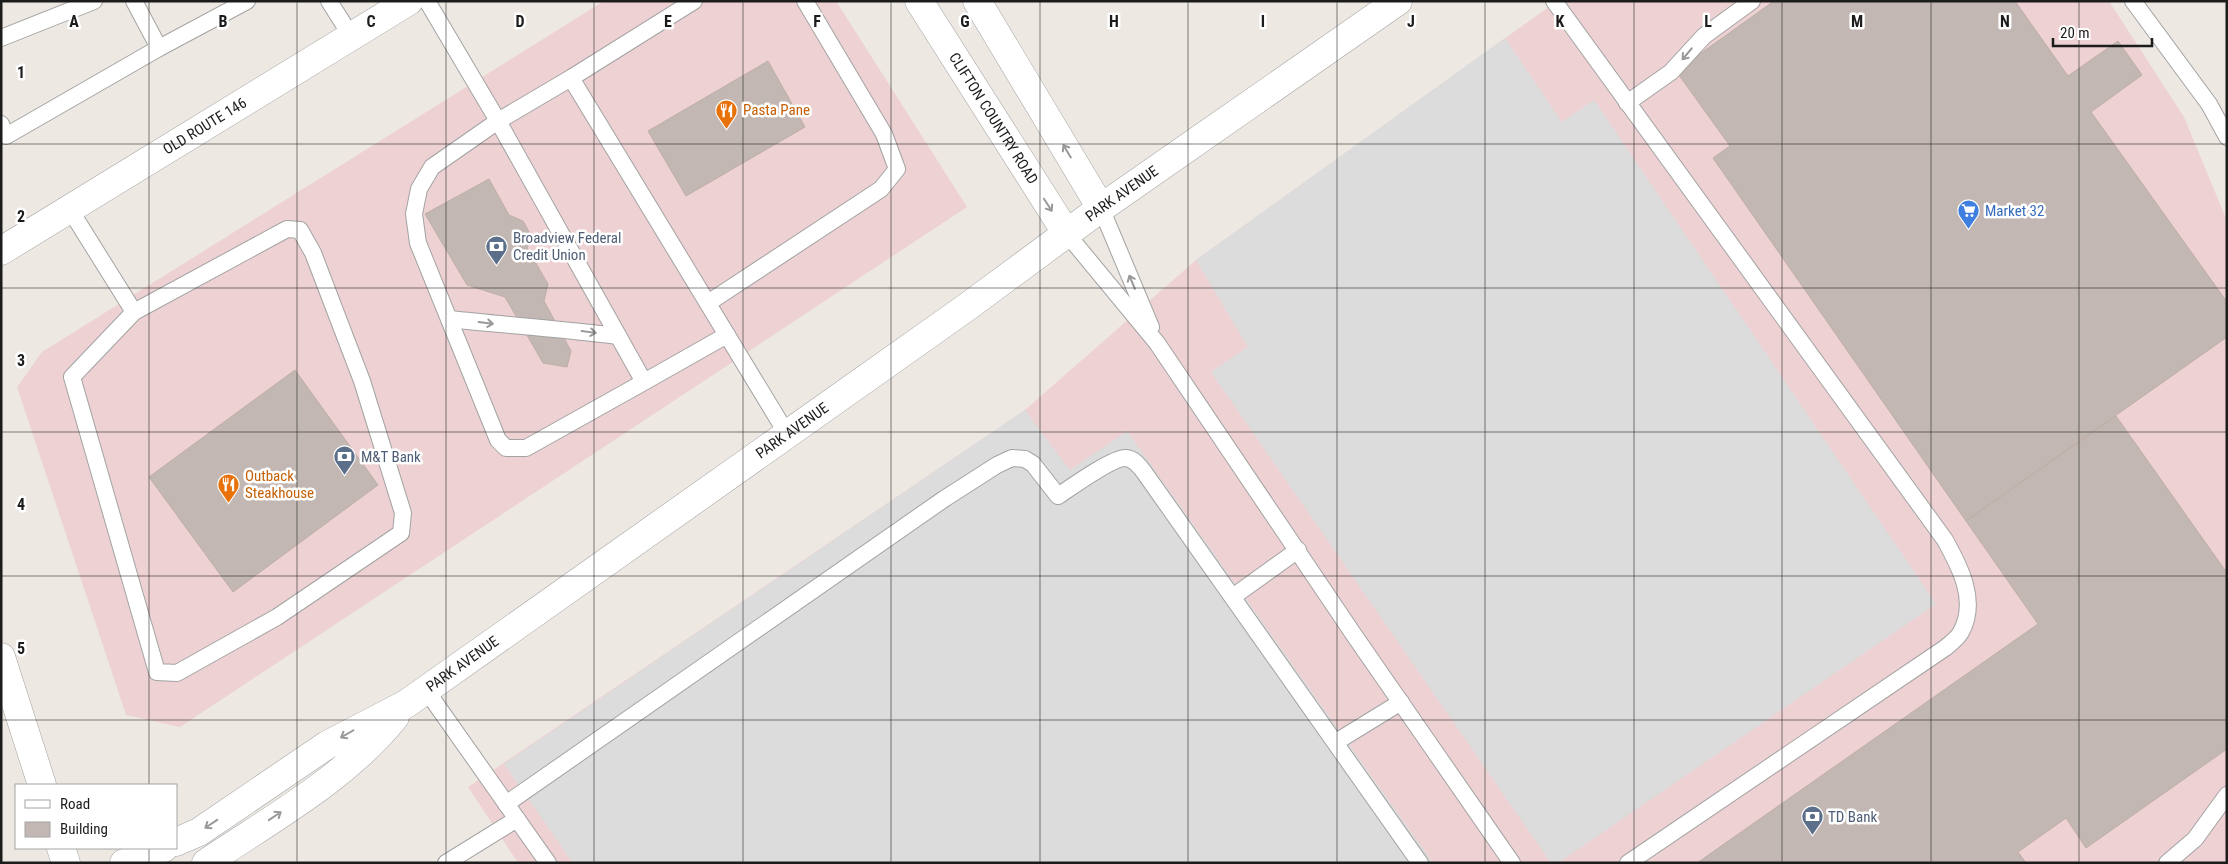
<svg xmlns="http://www.w3.org/2000/svg" width="2228" height="864" viewBox="0 0 2228 864" font-family="'Roboto Condensed',sans-serif">
	<style>
		.commercial { fill: #eed1d3 }
		.parking { fill: #dcdcdc }
		.building { fill: #c2b7b2; stroke: #beaea5 }
		.lines { fill: none; stroke-linecap: round; stroke-linejoin: round }
		.service-casing { stroke: #a3a3a3; stroke-width: 18 }
		.tertiary-casing { stroke: #a3a3a3; stroke-width: 29 }
		.service { stroke: #fff; stroke-width: 16 }
		.tertiary { stroke: #fff; stroke-width: 28 }
		.oneway { stroke: #999 }
		.grid { fill: none; stroke: #1c1c1c; stroke-width: 1; stroke-opacity: 0.55 }
		.labels { text-anchor: middle; stroke-width: 5; stroke-linejoin: round; paint-order: stroke }
		.food-label { font-size: 15px; fill: #c56008; stroke: #fff; text-anchor: start }
		.street-label { font-size: 15px; fill: #1c1c1c; stroke: #fff }
		.shop-label { font-size: 15px; fill: #366cbe; stroke: #fff; text-anchor: start }
		.service-label { font-size: 15px; fill: #4e5e75; stroke: #fff; text-anchor: start }
		.grid-label { font-size: 16px; text-anchor: middle; font-weight: bold; fill: #1c1c1c; stroke: #fff; stroke-width: 5; stroke-linejoin: round; paint-order: stroke }
	</style>
	<rect width="100%" height="100%" fill="#ede8e2"/>
	<g class="commercial">
		<path d="M604,1h232l131,206 -787,520 -54,-12 -109,-328 25,-35z"/>
		<path d="M1557,1h552l75,116 43,104v642h-1709l-50,-76 557,-377 171,-150z"/>
	</g>
	<g class="parking">
		<path d="M1505,38l57,84 32,-22 342,504 -378,259h-7l-340,-491 37,-25 -52,-87z"/>
		<path d="M1025,410l45,60 57,-39 306,432h-860l-69,-99z"/>
	</g>
	<g class="building">
		<path d="M1774,1h241l53,75 50,-35 24,34 -51,37 136,190v35l-261,184 -253,-363 17,-12 -54,-75z"/>
		<path d="M768,61l37,66 -119,69 -38,-65z"/>
		<path d="M489,179l20,36 14,6 9,16 -5,11 21,36 -4,17 27,50 -4,16 -24,-4 -38,-66 -38,-12 -42,-71z"/>
		<path d="M295,370l83,115 -145,107 -84,-115z"/>
		<path d="M2116,416l111,157v176l-141,99 -20,-30 -48,34 8,11h-329l341,-239 -72,-103z"/>
	</g>
	<g class="lines">
		<defs>
			<g id="service">
				<path d="M134,1l25,47"/>
				<path d="M329,1l22,35"/>
				<path d="M427,1l71,120 73,-43 216,356"/>
				<path d="M1554,1l391,539c15,27 33,61 16,92 -3,6 -11,12 -16,16l-317,215"/>
				<path d="M2133,1l76,103 18,33"/>
				<path d="M1,38l93,-37"/>
				<path d="M571,78l123,-77"/>
				<path d="M1627,103l44,-31 33,-36 48,-35"/>
				<path d="M1,124l5,12 153,-88 88,-47"/>
				<path d="M69,208l65,104 -62,65 85,295 20,1 100,-56 124,-84 2,-20 -41,-132 -49,-128 -13,-23 -13,-1 -153,83"/>
				<path d="M1101,208l50,119"/>
				<path d="M1067,234l90,109 197,292 158,228"/>
				<path d="M708,303l173,-114 16,-20 -13,-35 -79,-133"/>
				<path d="M449,319c56,6 113,10 169,17"/>
				<path d="M644,382l-118,66h-20l-8,-8 -80,-197 -4,-29 5,-25 13,-22 66,-46 146,261 83,-47"/>
				<path d="M1234,596l64,-46"/>
				<path d="M426,690l122,173"/>
				<path d="M1336,742l65,-40"/>
				<path d="M506,804l438,-305 53,-34 15,-7 13,1 8,5 25,32c12,-8 55,-39 68,-38 9,1 13,8 18,14l276,391"/>
				<path d="M446,863l71,-44"/>
				<path d="M2167,863l28,-24 32,-44"/>
			</g>
			<g id="tertiary">
				<path id="s1" d="M919,1l148,233"/>
				<path d="M977,1l124,207"/>
				<path id="s2" d="M1,251l408,-250"/>
				<path d="M1,657l41,128"/>
				<path id="s3" d="M176,842l23,-10 128,-87 79,-41 561,-397 134,-99 297,-207"/>
				<path d="M61,848l5,15"/>
				<path d="M124,863l40,-15"/>
				<path d="M206,863c65,-44 139,-84 189,-146"/>
			</g>
		</defs>
		<use href="#service" class="service-casing"/>
		<use href="#tertiary" class="tertiary-casing"/>
		<use href="#service" class="service"/>
		<use href="#tertiary" class="tertiary"/>
	</g>
	<defs><path id="oneway-shaft" d="M-6 0H5M1.5-3L5.5 0L1.5 3" fill="none" stroke-width="1.6" stroke-linecap="round" stroke-linejoin="round" transform="scale(1.25)"/></defs>
	<g class="oneway">
		<use href="#oneway-shaft" transform="translate(1687 54) rotate(130)"/>
		<use href="#oneway-shaft" transform="translate(1067 151) rotate(-121)"/>
		<use href="#oneway-shaft" transform="translate(1048 205) rotate(57)"/>
		<use href="#oneway-shaft" transform="translate(1132 282) rotate(-113)"/>
		<use href="#oneway-shaft" transform="translate(486 323) rotate(7)"/>
		<use href="#oneway-shaft" transform="translate(589 332) rotate(8)"/>
		<use href="#oneway-shaft" transform="translate(347 734) rotate(150)"/>
		<use href="#oneway-shaft" transform="translate(275 816) rotate(-34)"/>
		<use href="#oneway-shaft" transform="translate(211 824) rotate(146)"/>
	</g>
	<path class="grid" d="M149,1v784M297,1v862M446,1v862M594,1v862M743,1v862M891,1v862M1040,1v862M1188,1v862M1337,1v862M1485,1v862M1634,1v862M1782,1v862M1931,1v862M2079,1v862M1,144h2226M1,288h2226M1,432h2226M1,576h2226M1,720h2226M149,848v15"/>
	<defs>
		<symbol id="restaurant-pin" viewBox="-11 -11 22 30"><path d="M0 17L-7.5 6A9.5 9.5 0 1 1 7.5 6Z" fill="#e8710a" stroke="#fff"/><path d="M-5-6h1v4h1v-4h1v4h1v-4h1v5L-1.5 .5V6h-2V.5L-5-1ZM5-6V6H3V1.5H1.5Q1.5-4 5-6Z" fill="#fff"/></symbol>
		<symbol id="supermarket-pin" viewBox="-11 -11 22 30"><path d="M0 17L-7.5 6A9.5 9.5 0 1 1 7.5 6Z" fill="#3f7fe0" stroke="#fff"/><path d="M-6-5.5h2.5l.6 2H6L4.5 2H-2.5L-4.4-4H-6ZM-1.5 3.2a1.3 1.3 0 1 0 .1 0ZM3 3.2a1.3 1.3 0 1 0 .1 0Z" fill="#fff"/></symbol>
		<symbol id="bank-pin" viewBox="-11 -11 22 30"><path d="M0 17L-7.5 6A9.5 9.5 0 1 1 7.5 6Z" fill="#5c6f8a" stroke="#fff"/><path d="M-6-4H6V4H-6ZM0-2.3a2.3 2.3 0 1 0 0 4.6a2.3 2.3 0 1 0 0-4.6Z" fill="#fff"/></symbol>
	</defs>
	<g fill-rule="evenodd">
		<use href="#restaurant-pin" x="714" y="98" width="25" height="34"/>
		<use href="#supermarket-pin" x="1956" y="198" width="25" height="34"/>
		<use href="#bank-pin" x="484" y="234" width="25" height="34"/>
		<use href="#bank-pin" x="332" y="444" width="25" height="34"/>
		<use href="#restaurant-pin" x="216" y="472" width="25" height="34"/>
		<use href="#bank-pin" x="1800" y="804" width="25" height="34"/>
	</g>
	<g class="labels">
		<g class="food-label">
			<text x="743" y="115">Pasta Pane</text>
			<text x="245" y="481">Outback<tspan x="245" dy="17">Steakhouse</tspan></text>
		</g>
		<g class="street-label">
			<text dy="5" stroke="none"><textPath href="#s1" startOffset="139">CLIFTON COUNTRY ROAD</textPath></text>
			<text dy="5" stroke="none"><textPath href="#s2" startOffset="239">OLD ROUTE 146</textPath></text>
			<text dy="5" stroke="none"><textPath href="#s3" startOffset="1148">PARK AVENUE</textPath></text>
			<text dy="5" stroke="none"><textPath href="#s3" startOffset="742">PARK AVENUE</textPath></text>
			<text dy="5" stroke="none"><textPath href="#s3" startOffset="338">PARK AVENUE</textPath></text>
		</g>
		<g class="shop-label">
			<text x="1985" y="216">Market 32</text>
		</g>
		<g class="service-label">
			<text x="513" y="243">Broadview Federal<tspan x="513" dy="17">Credit Union</tspan></text>
			<text x="361" y="462">M&amp;T Bank</text>
			<text x="1828" y="822">TD Bank</text>
		</g>
	</g>
	<g class="grid-label">
		<text x="74" y="27">A</text>
		<text x="223" y="27">B</text>
		<text x="371" y="27">C</text>
		<text x="520" y="27">D</text>
		<text x="668" y="27">E</text>
		<text x="817" y="27">F</text>
		<text x="965" y="27">G</text>
		<text x="1114" y="27">H</text>
		<text x="1263" y="27">I</text>
		<text x="1411" y="27">J</text>
		<text x="1560" y="27">K</text>
		<text x="1708" y="27">L</text>
		<text x="1857" y="27">M</text>
		<text x="2005" y="27">N</text>
		<text x="21" y="78">1</text>
		<text x="21" y="222">2</text>
		<text x="21" y="366">3</text>
		<text x="21" y="510">4</text>
		<text x="21" y="654">5</text>
	</g>
	<rect width="2228" height="864" fill="none" stroke="#1c1c1c" stroke-width="5"/>
	<rect x="15" y="784" width="162" height="65" fill="#ffffff" stroke="#a4a4a4"/>
	<rect x="25" y="800" width="25" height="8" fill="#ffffff" stroke="#a4a4a4"/>
	<text x="60" y="809" font-size="15" fill="#1c1c1c">Road</text>
	<rect x="25" y="822" width="25" height="15" fill="#c2b7b2" stroke="#a4a4a4"/>
	<text x="60" y="834" font-size="15" fill="#1c1c1c">Building</text>
	<path d="M2053 38v8h99v-8" fill="none" stroke="#1c1c1c" stroke-width="2.5"/>
	<text x="2060" y="38" font-size="15" fill="#1c1c1c" stroke="#ffffff" stroke-width="4" paint-order="stroke">20 m</text>
</svg>
